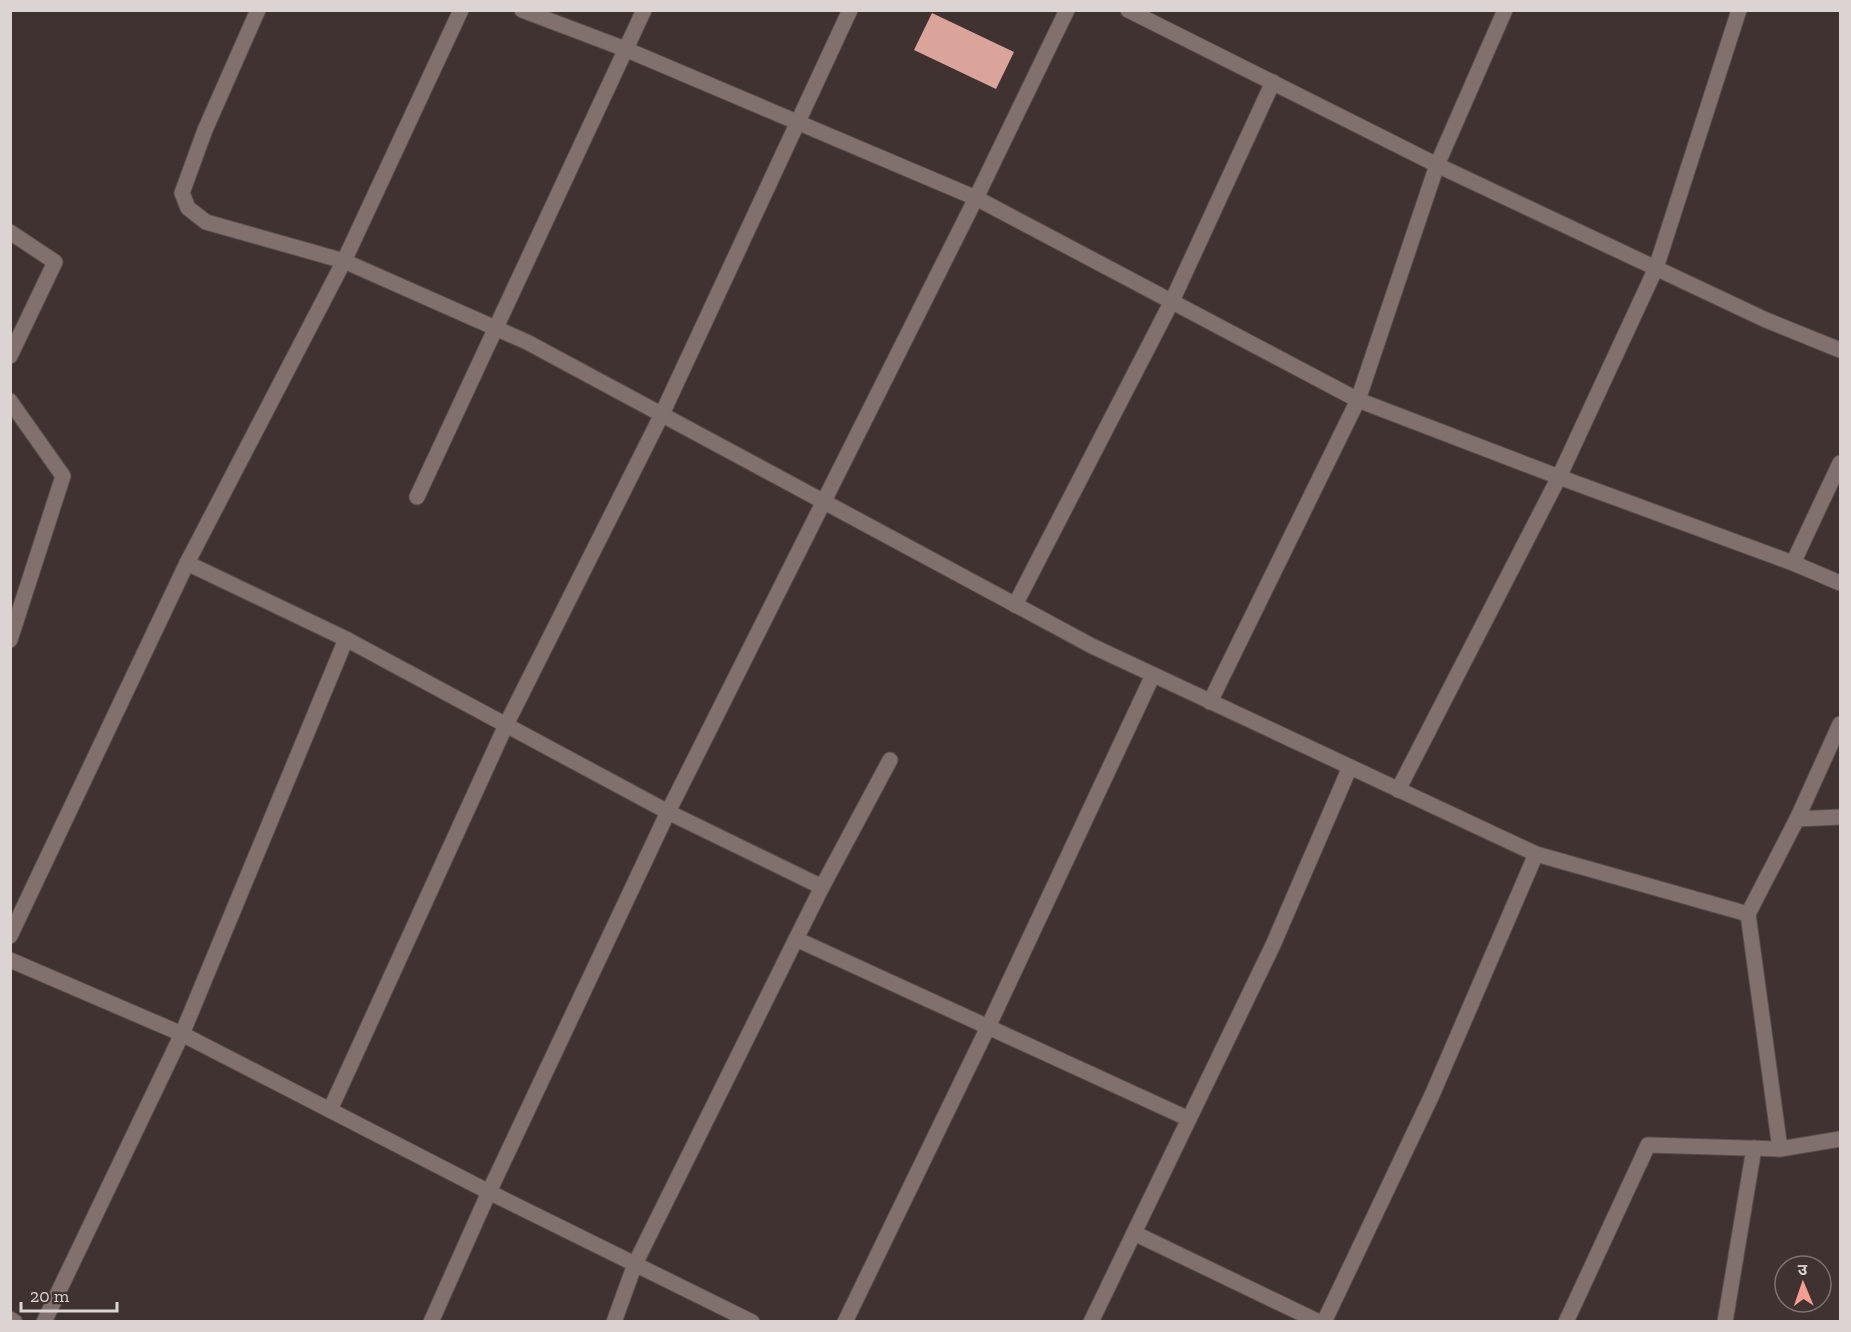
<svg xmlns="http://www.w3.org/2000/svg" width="1851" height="1332" viewBox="0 0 1851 1332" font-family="'Zilla Slab','Noto Sans Devanagari',serif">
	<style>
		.building { fill: #daa49b }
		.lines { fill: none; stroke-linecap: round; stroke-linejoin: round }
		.minor-casing { stroke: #584e4c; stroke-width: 17 }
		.minor { stroke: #80716f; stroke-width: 15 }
	</style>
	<rect width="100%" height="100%" fill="#3f3230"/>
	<path class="building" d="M932,13l82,39 -18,37 -82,-39z"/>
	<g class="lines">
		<defs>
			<g id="minor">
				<path d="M258,10l-53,120 -23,63 6,15 18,14 138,39 117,-251"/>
				<path d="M522,10l103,39 351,149 91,-188"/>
				<path d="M1128,10l309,155 329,155 74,30"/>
				<path d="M10,232l45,30 -45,94"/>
				<path d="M10,401l53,75 -53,164"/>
				<path d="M417,497l227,-487"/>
				<path d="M1793,563l47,-100"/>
				<path d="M1015,605l157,-304 101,-219"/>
				<path d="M346,639l-159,-76 157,-302 183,81 565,304 444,208"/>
				<path d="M1210,702l148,-302 79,-235 68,-155"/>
				<path d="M1398,790l161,-313 97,-209 83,-258"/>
				<path d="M1797,819l43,-95"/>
				<path d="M822,887l68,-127"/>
				<path d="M1748,914l32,235 60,-10"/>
				<path d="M10,936l177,-373"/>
				<path d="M10,960l172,74 307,158 263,130"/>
				<path d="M330,1110l176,-385 156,-311 188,-404"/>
				<path d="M1134,1233l185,89"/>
				<path d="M10,1319l5,3"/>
				<path d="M44,1322l138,-288 164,-395 322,173 308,-614 382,202 201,77 234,86 47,20"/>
				<path d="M431,1322l58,-130 179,-380 154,75 -26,52 393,180"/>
				<path d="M614,1322l21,-58 161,-325"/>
				<path d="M845,1322l143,-295 165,-352"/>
				<path d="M1091,1322l182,-377 77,-178"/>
				<path d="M1324,1322l108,-227 104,-241 212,60 49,-95 43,-2"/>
				<path d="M1566,1322l82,-177 132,4"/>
				<path d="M1725,1322l29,-174"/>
			</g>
		</defs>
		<use href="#minor" class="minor-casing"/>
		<use href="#minor" class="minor"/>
	</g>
	<rect width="1851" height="1332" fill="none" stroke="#dcd4d2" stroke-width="24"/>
	<g transform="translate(1803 1284) rotate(358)"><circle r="28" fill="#3f3230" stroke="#7e7371" stroke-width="1.5"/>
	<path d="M0-4.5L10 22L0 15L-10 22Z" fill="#f59d8e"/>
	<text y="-9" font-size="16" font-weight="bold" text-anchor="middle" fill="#dcd4d2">उ</text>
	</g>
	<path d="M21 1302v9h96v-9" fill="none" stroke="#dcd4d2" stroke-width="3"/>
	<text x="30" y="1302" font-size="18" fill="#dcd4d2" stroke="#3f3230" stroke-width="4.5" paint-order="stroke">20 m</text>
</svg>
